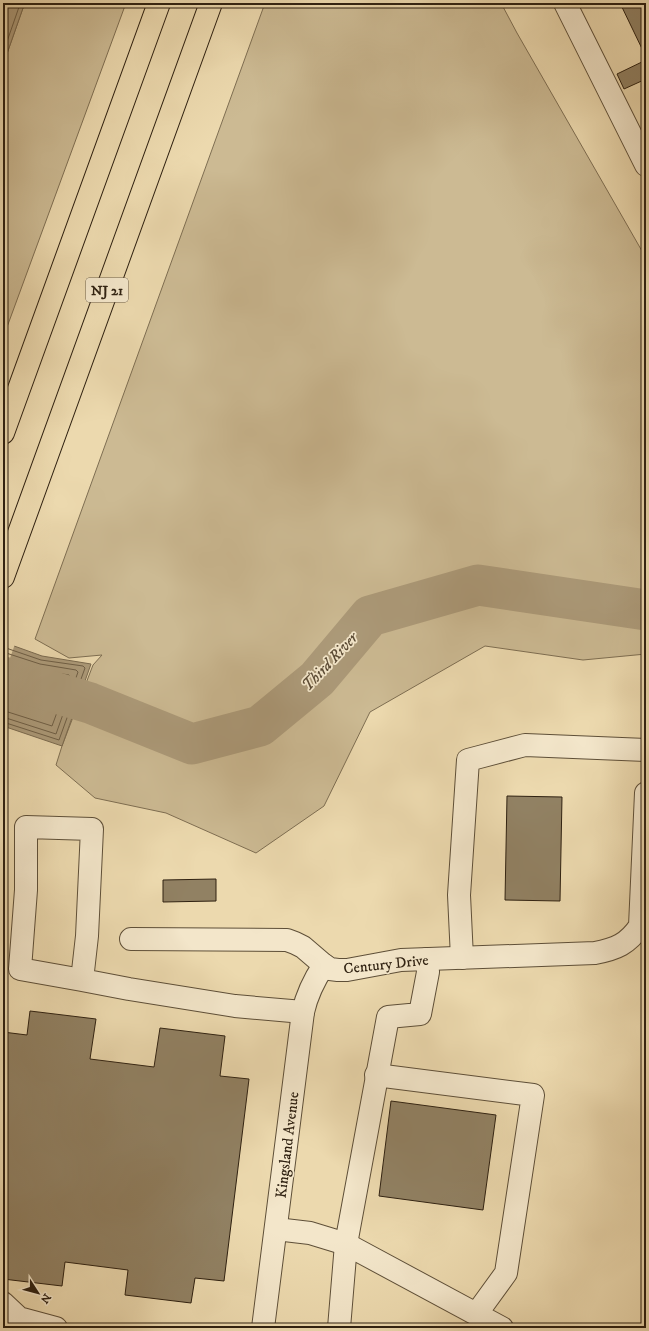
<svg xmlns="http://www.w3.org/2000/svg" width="649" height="1331" viewBox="0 0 649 1331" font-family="'IM FELL DW Pica',serif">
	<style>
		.green { fill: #ccba93; stroke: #7e6e52 }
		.water { fill: #ac9a79; stroke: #7a6a4f }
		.pier { fill: #ecd9ae }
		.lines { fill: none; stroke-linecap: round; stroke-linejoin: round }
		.shore { stroke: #6e5e45; stroke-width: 1 }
		.river { stroke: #ac9a79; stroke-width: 41 }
		.building { fill: #918163; stroke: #2f2111 }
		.minor-casing { stroke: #5e4f38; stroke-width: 24 }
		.highway-casing { stroke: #2f2111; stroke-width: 24 }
		.minor { stroke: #f3e6ca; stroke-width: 22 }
		.highway { stroke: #ecd9ae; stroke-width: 22 }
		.labels { text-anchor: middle; stroke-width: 3.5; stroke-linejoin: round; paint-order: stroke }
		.shield { fill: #f3e6ca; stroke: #6a5c48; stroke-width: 1 }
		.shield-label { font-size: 14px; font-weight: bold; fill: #2f2111 }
		.street-label { font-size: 15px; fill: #2f2111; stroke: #f3e6ca }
		.water-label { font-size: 16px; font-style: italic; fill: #5b4b35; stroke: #f3e6ca }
	</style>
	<rect width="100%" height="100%" fill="#ecd9ae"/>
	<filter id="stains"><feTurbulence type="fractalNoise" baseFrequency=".005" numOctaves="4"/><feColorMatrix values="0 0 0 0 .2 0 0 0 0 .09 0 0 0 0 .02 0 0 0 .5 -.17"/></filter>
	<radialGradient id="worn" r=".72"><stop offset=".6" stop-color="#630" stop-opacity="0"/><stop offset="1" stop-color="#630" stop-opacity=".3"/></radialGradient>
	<g class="green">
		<path d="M31,3h95l-123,335v-273l20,-57z"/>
		<path d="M265,3h236l16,30 129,225v396l-63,6 -98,-14 -115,66 -46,94 -68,47 -90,-40 -71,-15 -39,-33 6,-19 31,-81 9,-10 -33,3 -34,-19z"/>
	</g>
	<g class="water">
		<path d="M3,3h28l-8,5 -20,57z"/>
		<path d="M3,642l39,14 49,8 -29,82 -59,-20z"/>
	</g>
	<path class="pier" d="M3,640l12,4 -12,34z"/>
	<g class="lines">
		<g class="shore">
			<path d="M3,53l16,-46 4,-4"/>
			<path d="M3,647l38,13 42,6 2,2 -26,72 -56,-18"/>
			<path d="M3,652l37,12 36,6 2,2 -22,62 -53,-17"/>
			<path d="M3,658l35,12 31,5 1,2 -18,49 -44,-14 -5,-1"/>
		</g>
		<path class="river" d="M3,677l87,26 102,41 68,-18 57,-47 53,-63 108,-31 168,25"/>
	</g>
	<g class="building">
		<path d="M620,3h26v54z"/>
		<path d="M646,60v19l-22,10 -7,-15z"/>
		<path d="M507,796l55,1 -2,104 -55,-1z"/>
		<path d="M216,879v22l-53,1v-22z"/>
		<path d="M30,1011l66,8 -6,40 64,8 6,-39 65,8 -5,40 29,3 -25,202 -29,-3 -4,25 -66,-8 3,-25 -63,-8 -3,24 -59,-7 1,-67h-1v-180l24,3z"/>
		<path d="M391,1101l105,14 -13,95 -104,-14z"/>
	</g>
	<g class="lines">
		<defs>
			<g id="minor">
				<path d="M565,3l81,162"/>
				<path d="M131,939l156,1 8,3 8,4 21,18 6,4 8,1h9l54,-10 194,-7c21,-4 33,-9 45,-27l6,-133"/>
				<path d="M462,958l-3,-63 9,-135 57,-15 121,5"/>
				<path d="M82,980l-62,-11 6,-79v-63l66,2 -5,107 -5,44 47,9 106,17 68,6"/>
				<path d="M376,1075l157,20 -27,178 -29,40"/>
				<path d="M276,1229l34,4 36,11 42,-227 32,-3 8,-42 -1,-13"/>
				<path d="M3,1303l16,15 37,10"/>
				<path d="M263,1328l40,-316c4,-18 11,-32 21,-47"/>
				<path d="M339,1328l7,-84 156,84"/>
			</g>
			<g id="highway">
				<path d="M3,433l156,-430"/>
				<path d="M3,577l208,-574"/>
			</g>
		</defs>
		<use href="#minor" class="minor-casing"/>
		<use href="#highway" class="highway-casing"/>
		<use href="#minor" class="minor"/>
		<use href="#highway" class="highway"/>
	</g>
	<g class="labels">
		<rect class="shield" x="86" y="278" width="42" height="24" rx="3"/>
		<g class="shield-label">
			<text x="107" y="295">NJ 21</text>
		</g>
		<g class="street-label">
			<text transform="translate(386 964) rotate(-6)" y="5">Century Drive</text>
			<text transform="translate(287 1145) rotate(-83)" y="5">Kingsland Avenue</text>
		</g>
		<g class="water-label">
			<text transform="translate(329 661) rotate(-47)" y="6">Third River</text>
		</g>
	</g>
	<rect width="649" height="1331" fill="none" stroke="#ecd9ae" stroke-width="16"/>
	<rect x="4" y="4" width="641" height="1323" fill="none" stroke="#2f2111" stroke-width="2"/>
	<rect x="8" y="8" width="633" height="1315" fill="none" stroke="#2f2111"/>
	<g transform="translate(38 1293) rotate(126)" stroke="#f3e6ca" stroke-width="3" paint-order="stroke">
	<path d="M0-3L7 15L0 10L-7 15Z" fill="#2f2111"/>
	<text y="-6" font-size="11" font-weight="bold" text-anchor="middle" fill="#2f2111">N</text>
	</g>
	<rect width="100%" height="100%" filter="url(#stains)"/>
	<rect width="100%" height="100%" fill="url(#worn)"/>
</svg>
